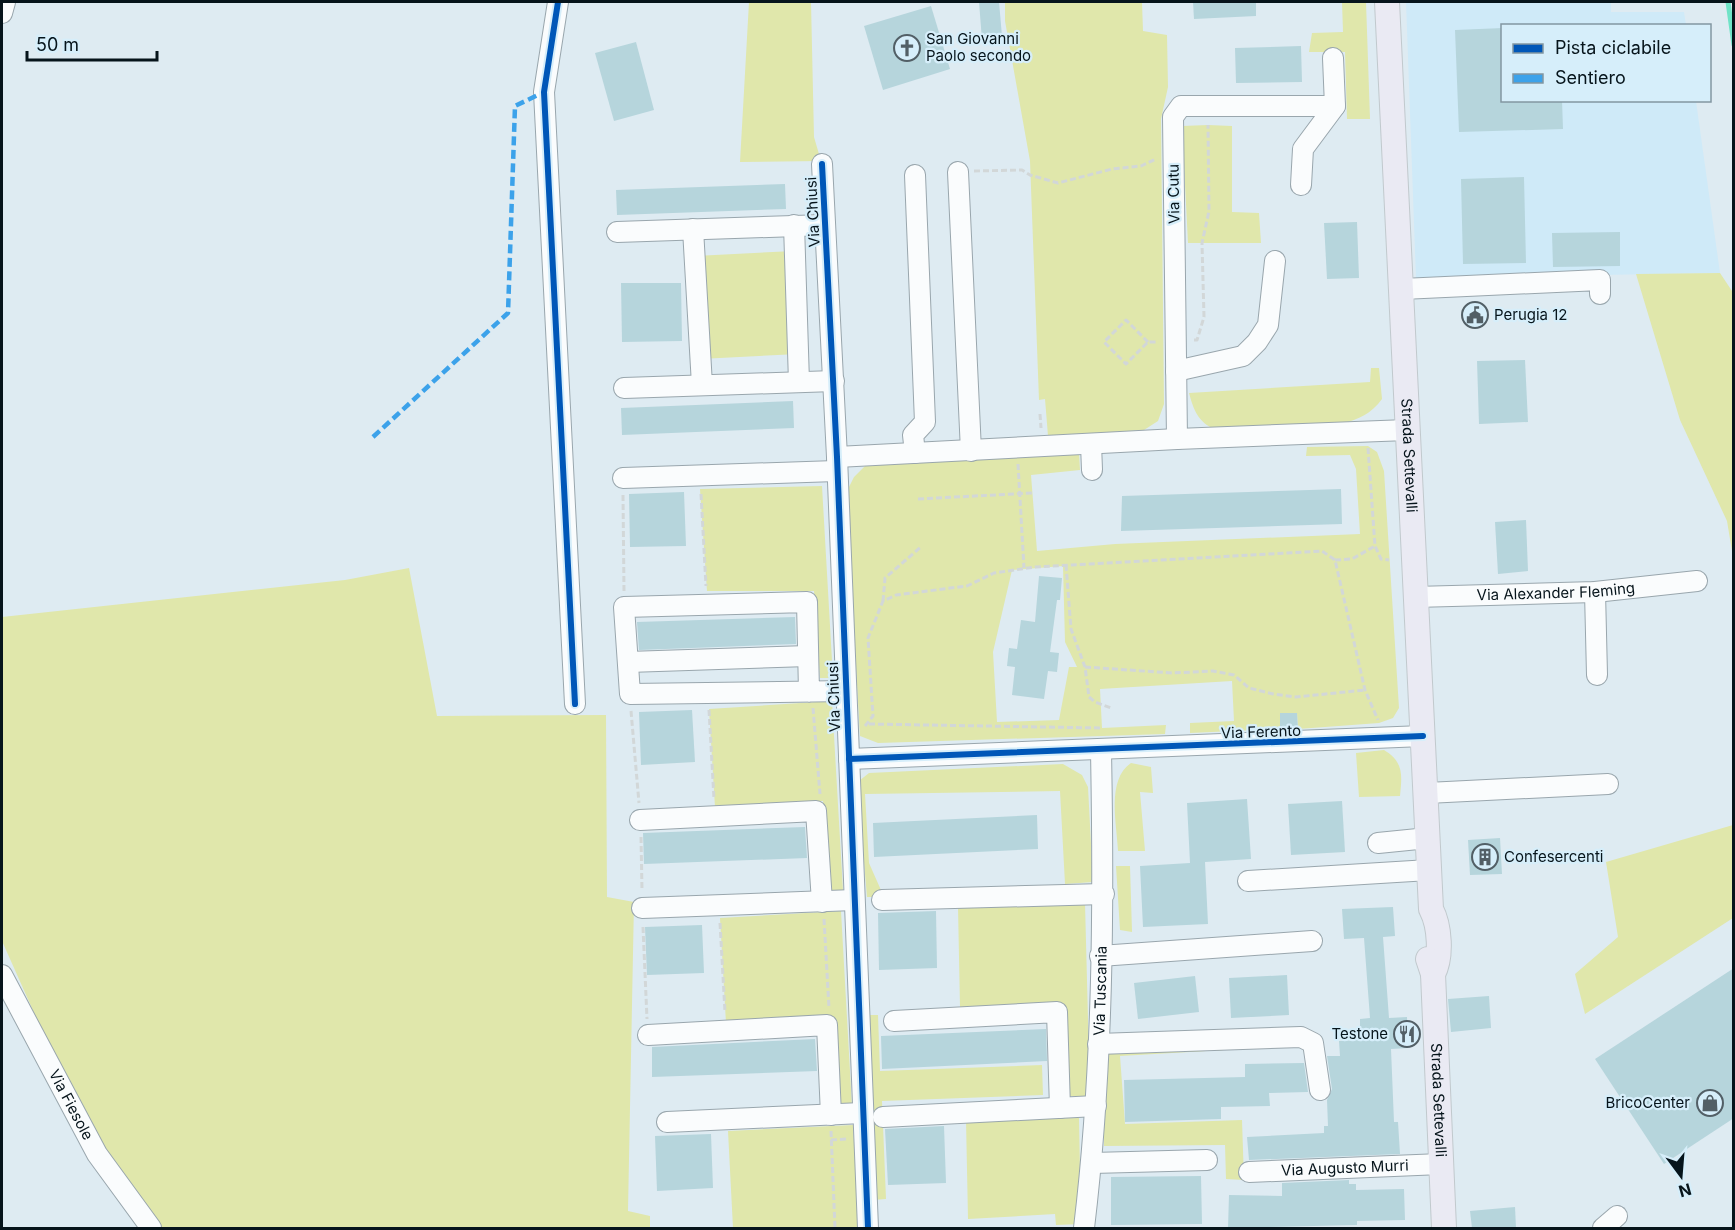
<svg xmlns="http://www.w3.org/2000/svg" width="1735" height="1230" viewBox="0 0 1735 1230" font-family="Inter,sans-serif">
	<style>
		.built { fill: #cfeaf8 }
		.green { fill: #e0e7ab; fill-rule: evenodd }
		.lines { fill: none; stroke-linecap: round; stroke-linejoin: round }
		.stream { stroke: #6fe3c7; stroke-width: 5 }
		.building { fill: #b6d5dc }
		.minor-casing { stroke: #99a6ad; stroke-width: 22 }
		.major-casing { stroke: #c1c9cd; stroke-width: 26 }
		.path { stroke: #d2d7d8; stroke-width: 3; stroke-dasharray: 6 3; stroke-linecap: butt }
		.minor { stroke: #fafcfd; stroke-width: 20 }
		.major { stroke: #eaeaf3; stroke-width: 24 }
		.quiet { stroke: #3ca2ea; stroke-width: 4.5; stroke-dasharray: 9 4.5; stroke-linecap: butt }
		.cycleway-casing { stroke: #d6eefa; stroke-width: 10 }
		.cycleway { stroke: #0057b8; stroke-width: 6 }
		.labels { text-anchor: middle; stroke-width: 4.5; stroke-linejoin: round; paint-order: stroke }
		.poi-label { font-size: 15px; fill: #06141b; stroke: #d6eefa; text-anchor: start }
		.street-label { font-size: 15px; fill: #06141b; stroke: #d6eefa }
	</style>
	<rect width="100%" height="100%" fill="#deebf2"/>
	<path class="built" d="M1406,2h205v10h73l2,13 -184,1v74l194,1 24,172 -304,5z"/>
	<g class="green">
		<path d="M749,2h62l3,135 7,24 -81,1z"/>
		<path d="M1005,2h137l1,29 24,4 1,52 -7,32 3,285 -6,17 -14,9 -96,6 -3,-37 -6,1 -9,-239 -25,-140z"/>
		<path d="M1342,2h24l4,117h-23l-2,-67h-36l3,-19 31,-1z"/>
		<path d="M1208,125l24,1v86l27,1 2,30h-73l-6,-117z"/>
		<path d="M794,251l4,103 -98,5 -5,-103z"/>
		<path d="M1720,273l14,21 -1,263 -6,-36 -47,-101 -44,-146z"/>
		<path d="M1371,368h8l3,31c-11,15 -23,20 -40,25l-126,6c-18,-8 -22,-19 -27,-37l181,-11z"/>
		<path d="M1368,446l9,6 7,19 15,237 -6,10 -14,5 -81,6 -1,-16h-16l-1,16 -90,4v-10l44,-2 -2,-40 -132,8 2,39 64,-3 -1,9 -287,9 -18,-7 -14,-243 8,-16 14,-14 211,-10 1,17 -49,5 6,76 78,-7 245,-10 -4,-65 -6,-14 -44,1 1,-9zM1063,566l2,76 12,25h-8l-10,53 -62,2 -4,-70 19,-82z"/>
		<path d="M822,486l11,192h-13l-6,-87h-107l-7,-102z"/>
		<path d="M409,568l28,148 169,-1 1,182 27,5 -6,309 22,5v12h-493l-60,-74 -95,-213v-324l343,-37z"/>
		<path d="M832,701l11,190 -14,1 -6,-91 -108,6 -6,-98z"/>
		<path d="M1384,750c20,12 18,25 16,46l-41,1 -3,-44z"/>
		<path d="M1131,763l20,4 2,26 -13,-1 5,59h-27c-1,-27 -12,-71 13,-88z"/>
		<path d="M1063,764l19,11 6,12 5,95 -28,2 -5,-93 -195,3 4,69 15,34h-17l-9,-105 1,-11 10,-8z"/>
		<path d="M1733,825v93l-148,96 -10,-40 43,-37 -12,-75z"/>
		<path d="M1116,866h14l2,66 -12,-2z"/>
		<path d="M1085,903l5,193h-26l-2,-92 -102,3 -2,-100z"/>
		<path d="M841,911l11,196 -17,1 -5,-91 -104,6 -6,-105z"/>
		<path d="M866,1015h12l2,56 162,-6 1,30 -161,6 4,98 -13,1z"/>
		<path d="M1223,1041l1,9 -104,6 5,68 117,-4 2,60 -18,-1 -1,-34 -121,1v-85l9,-12z"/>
		<path d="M1079,1118l2,106 -25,1 -1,-11 -87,5 -2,-99z"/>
		<path d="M853,1125l6,103h-126l-5,-97z"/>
	</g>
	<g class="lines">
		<path class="stream" d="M1728,2l6,43"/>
	</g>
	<g class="building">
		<path d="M979,2h20l3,34 -20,4z"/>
		<path d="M1193,2h63v14l-62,3z"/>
		<path d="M931,6l19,63 -67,21 -19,-64z"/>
		<path d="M1503,28v72h59l1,29 -104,3 -4,-102z"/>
		<path d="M636,42l18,68 -40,11 -19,-68z"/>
		<path d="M1301,46l1,36 -66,1 -1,-35z"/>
		<path d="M1524,177l2,86 -63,1 -2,-85z"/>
		<path d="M785,184l1,25 -169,6 -1,-25z"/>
		<path d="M1357,222l2,56 -32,1 -3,-56z"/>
		<path d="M1620,232v34l-67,1 -1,-34z"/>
		<path d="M621,283h60l1,58 -60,1z"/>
		<path d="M1525,360l3,62 -49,2 -2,-63z"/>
		<path d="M793,401l1,27 -172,7 -1,-27z"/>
		<path d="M1341,489l1,35 -221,7 1,-35z"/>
		<path d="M684,492l2,54 -56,1 -1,-53z"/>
		<path d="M1526,520l2,51 -30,3 -3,-52z"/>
		<path d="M1039,576l23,2 -2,22h-3l-7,52 9,1 -2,19 -9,-1 -4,28 -32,-4 3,-28 -8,-1 2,-18 8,1 4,-29 14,2z"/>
		<path d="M795,617l1,27 -157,6 -2,-28z"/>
		<path d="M692,710l3,52 -54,3 -2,-53z"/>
		<path d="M1280,713h17l1,16h-18z"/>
		<path d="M1247,799l4,60 -46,3 3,62 -65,3 -3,-61 50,-3 -3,-60z"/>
		<path d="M1342,801l3,51 -54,3 -3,-51z"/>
		<path d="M1037,815l1,34 -164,8 -1,-34z"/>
		<path d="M805,827l2,31 -163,6 -1,-31z"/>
		<path d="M1500,838l2,36 -32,1 -2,-35z"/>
		<path d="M1393,907l2,29 -12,1 6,81 18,-1 1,31 -17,1 3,73h4l2,32 -151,6 -2,-23 77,-4v-7h4l-1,-26 5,-11 -5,-33h13l-1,-15 21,-1v-21l10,-1 -6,-80 -20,1 -2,-30z"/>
		<path d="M936,911l1,57 -58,2 -1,-57z"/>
		<path d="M702,925l2,48 -57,2 -2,-48z"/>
		<path d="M1734,968v150l-70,46 -69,-105z"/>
		<path d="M1287,975l2,40 -58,3 -2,-40z"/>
		<path d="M1195,976l4,36 -61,7 -4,-36z"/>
		<path d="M1489,996l2,32 -40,4 -3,-33z"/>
		<path d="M1046,1029l1,32 -165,8 -1,-33z"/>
		<path d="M815,1039l2,32 -165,6v-30z"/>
		<path d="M1304,1063l4,29 -39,1 1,13 -49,1v12l-96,3 -1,-42 121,-3v-13z"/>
		<path d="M944,1126l2,57 -58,2 -3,-56z"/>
		<path d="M711,1134l2,54 -56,3 -2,-55z"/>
		<path d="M1201,1176l1,48 -91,1v-48z"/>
		<path d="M1349,1180v4h7v6l48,-1 1,31 -48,1v4l-129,3 1,-33 53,1v-13z"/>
		<path d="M1515,1207l1,21h-44l-2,-17z"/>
	</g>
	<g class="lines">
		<defs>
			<g id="minor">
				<path d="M558,2l-14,90 31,612"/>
				<path d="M2,13l3,-11"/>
				<path d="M822,164l15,293 31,771"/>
				<path d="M958,172l13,279"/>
				<path d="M1301,185l2,-36 32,-43 -2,-48"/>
				<path d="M794,225l5,157"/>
				<path d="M693,229l9,156"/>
				<path d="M617,232l208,-7"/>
				<path d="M1402,289l198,-9v14"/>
				<path d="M1176,371l67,-15 14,-14 11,-17 7,-64"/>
				<path d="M624,388l210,-7"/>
				<path d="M1177,439l-4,-322 8,-11h154"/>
				<path d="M1091,444l1,26"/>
				<path d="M915,453l-2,-18 12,-13 -10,-247"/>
				<path d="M837,457l340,-18 230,-9"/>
				<path d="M623,478l213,-7"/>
				<path d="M1595,592l2,83"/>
				<path id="s1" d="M1415,597l180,-5 102,-11"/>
				<path d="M628,662l180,-6"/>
				<path d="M809,692l-2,-90 -183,5 6,87 216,-3"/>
				<path d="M849,759l574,-23"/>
				<path d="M1427,793l181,-9"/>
				<path d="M640,820l176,-9 6,91"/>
				<path d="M1378,843l50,-5"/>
				<path d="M1248,881l181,-11"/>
				<path d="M882,900l222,-6"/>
				<path d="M642,908l212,-8"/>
				<path d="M1100,956l212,-15"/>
				<path id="s2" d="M2,975l95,179 54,74"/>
				<path d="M894,1021l163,-9 3,96"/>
				<path d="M648,1035l179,-10 4,90"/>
				<path d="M1098,1044l203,-7 12,6 7,47"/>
				<path d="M883,1117l213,-11"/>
				<path d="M667,1122l195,-9"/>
				<path d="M1092,1163l115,-3"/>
				<path id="s3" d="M1249,1172l192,-8"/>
				<path id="s4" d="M1084,1228c19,-158 20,-318 17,-477"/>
				<path d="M1603,1228l14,-12"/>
			</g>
			<g id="major">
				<path id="s5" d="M1387,2l44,907c9,17 11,48 2,65"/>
				<path id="s6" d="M1428,959l5,15 11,254"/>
			</g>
		</defs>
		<use href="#minor" class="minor-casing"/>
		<use href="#major" class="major-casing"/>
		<g class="path">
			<path d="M974,171l48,-1 8,5 28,8 54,-14 29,-3 15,-7"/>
			<path d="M1194,340h3l7,-23 -2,-74 7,-32 -1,-86"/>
			<path d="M1148,342l-22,-22 -22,22 22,22 22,-22h10"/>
			<path d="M1040,414l1,14"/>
			<path d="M1368,448l7,98 6,13 8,1"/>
			<path d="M1018,464l6,104"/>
			<path d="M701,494l5,92"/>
			<path d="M623,495l1,96"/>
			<path d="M918,499l114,-6"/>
			<path d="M1335,560l17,-1 23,-13"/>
			<path d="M1066,565l5,64 14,38 4,30 6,5 16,6"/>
			<path d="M883,601l2,-23 37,-32"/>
			<path d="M1085,667l87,6 41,-2 21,4 15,13 24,6 23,3 69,-7"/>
			<path d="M813,708l7,86"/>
			<path d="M709,710l5,89"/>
			<path d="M631,711l8,92"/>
			<path d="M869,724l233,4"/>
			<path d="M865,726l8,-10 -5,-78 15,-37 13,-6 71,-9 27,-13 41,-6 287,-16 13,9 30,130 13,30"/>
			<path d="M641,837l1,53"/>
			<path d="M824,919l5,89"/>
			<path d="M720,923l5,89"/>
			<path d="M643,927l4,92"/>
			<path d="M831,1131l4,97"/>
			<path d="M831,1140l16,-1"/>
		</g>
		<use href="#minor" class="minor"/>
		<use href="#major" class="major"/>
		<path class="quiet" d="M373,437l135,-124 7,-207 29,-14"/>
		<defs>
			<g id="cycleway">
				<path d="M558,2l-14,90 31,612"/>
				<path d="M822,164l15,293 31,771"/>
				<path d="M849,759l574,-23"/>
			</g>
		</defs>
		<use href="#cycleway" class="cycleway-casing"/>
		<use href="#cycleway" class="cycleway"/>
	</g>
	<defs>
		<symbol id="church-ring" viewBox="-11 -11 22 22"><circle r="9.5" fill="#d6eefa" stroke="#525f66" stroke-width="1.5"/><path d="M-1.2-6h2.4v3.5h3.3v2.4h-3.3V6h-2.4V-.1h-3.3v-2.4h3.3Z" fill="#525f66"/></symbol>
		<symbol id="civic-ring" viewBox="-11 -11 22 22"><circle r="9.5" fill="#d6eefa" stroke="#525f66" stroke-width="1.5"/><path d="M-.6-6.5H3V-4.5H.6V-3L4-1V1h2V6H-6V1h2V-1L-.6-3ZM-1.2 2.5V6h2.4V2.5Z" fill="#525f66"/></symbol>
		<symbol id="building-ring" viewBox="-11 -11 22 22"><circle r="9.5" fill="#d6eefa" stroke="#525f66" stroke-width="1.5"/><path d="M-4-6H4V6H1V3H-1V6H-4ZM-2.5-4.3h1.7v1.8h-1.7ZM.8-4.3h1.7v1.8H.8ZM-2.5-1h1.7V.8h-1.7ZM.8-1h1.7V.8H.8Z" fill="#525f66"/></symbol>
		<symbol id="restaurant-ring" viewBox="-11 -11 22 22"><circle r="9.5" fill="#d6eefa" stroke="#525f66" stroke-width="1.5"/><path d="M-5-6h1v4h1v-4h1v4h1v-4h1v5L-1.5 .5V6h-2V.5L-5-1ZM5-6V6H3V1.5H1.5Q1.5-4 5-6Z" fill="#525f66"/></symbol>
		<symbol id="shop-ring" viewBox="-11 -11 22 22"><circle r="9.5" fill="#d6eefa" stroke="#525f66" stroke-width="1.5"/><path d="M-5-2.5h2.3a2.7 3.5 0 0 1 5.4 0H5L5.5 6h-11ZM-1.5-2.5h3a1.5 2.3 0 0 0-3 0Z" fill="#525f66"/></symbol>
	</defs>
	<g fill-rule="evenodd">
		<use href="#church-ring" x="892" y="33" width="30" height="30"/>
		<use href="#civic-ring" x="1460" y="300" width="30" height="30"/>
		<use href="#building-ring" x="1470" y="842" width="30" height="30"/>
		<use href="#restaurant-ring" x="1392" y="1019" width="30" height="30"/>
		<use href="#shop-ring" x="1695" y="1088" width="30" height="30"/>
	</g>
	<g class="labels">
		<g class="poi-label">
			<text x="926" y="44">San Giovanni<tspan x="926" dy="17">Paolo secondo</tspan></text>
			<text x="1494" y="320">Perugia 12</text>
			<text x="1504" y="862">Confesercenti</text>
			<text x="1388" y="1039" text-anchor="end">Testone</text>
			<text x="1690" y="1108" text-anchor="end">BricoCenter</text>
		</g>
		<g class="street-label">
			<text transform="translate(1174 194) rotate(-91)" y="5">Via Cutu</text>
			<text transform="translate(813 212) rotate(-93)" y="5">Via Chiusi</text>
			<text dy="5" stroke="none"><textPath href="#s5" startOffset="454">Strada Settevalli</textPath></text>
			<text dy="5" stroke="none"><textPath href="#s1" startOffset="141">Via Alexander Fleming</textPath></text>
			<text transform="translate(834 697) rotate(-92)" y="5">Via Chiusi</text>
			<text transform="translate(1261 732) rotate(-2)" y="5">Via Ferento</text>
			<text dy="5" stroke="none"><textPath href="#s4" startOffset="238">Via Tuscania</textPath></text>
			<text dy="5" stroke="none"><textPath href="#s6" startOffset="142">Strada Settevalli</textPath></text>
			<text dy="5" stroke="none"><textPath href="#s2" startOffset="147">Via Fiesole</textPath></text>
			<text dy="5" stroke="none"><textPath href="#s3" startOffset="96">Via Augusto Murri</textPath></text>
		</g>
	</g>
	<rect width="1735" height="1230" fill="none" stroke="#06141b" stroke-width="6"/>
	<rect x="1501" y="24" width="210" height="78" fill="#d6eefa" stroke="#8397a1" stroke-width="1.5"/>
	<rect x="1513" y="44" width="30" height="9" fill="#0057b8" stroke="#8397a1" stroke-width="1.5"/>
	<text x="1555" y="54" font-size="18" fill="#06141b">Pista ciclabile</text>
	<rect x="1513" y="74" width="30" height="9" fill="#3ca2ea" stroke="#8397a1" stroke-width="1.5"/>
	<text x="1555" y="84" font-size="18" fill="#06141b">Sentiero</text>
	<g transform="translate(1681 1176) rotate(164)" stroke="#d6eefa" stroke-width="4.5" paint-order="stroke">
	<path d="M0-4.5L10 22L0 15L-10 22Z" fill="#06141b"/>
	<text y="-9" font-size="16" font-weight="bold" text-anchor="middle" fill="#06141b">N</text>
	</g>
	<path d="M27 51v9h130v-9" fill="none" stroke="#06141b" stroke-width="3"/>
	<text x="36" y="51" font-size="18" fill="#06141b" stroke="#d6eefa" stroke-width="4.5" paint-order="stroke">50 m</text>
</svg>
